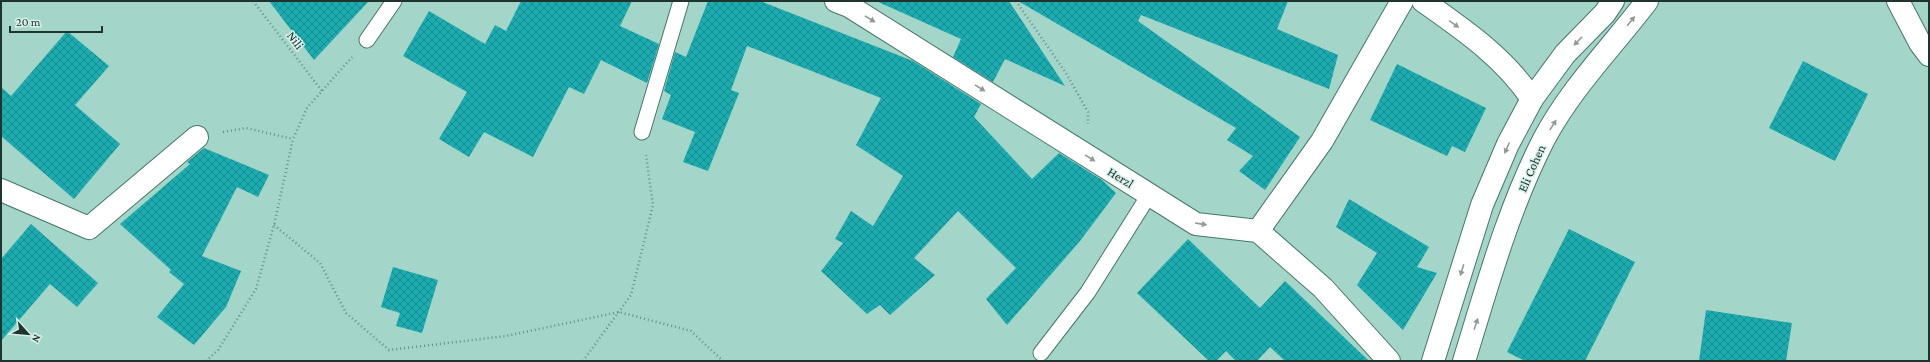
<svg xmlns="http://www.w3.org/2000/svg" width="1930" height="362" viewBox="0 0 1930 362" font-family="'Crimson Pro',serif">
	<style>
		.building { fill: url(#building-cross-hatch) }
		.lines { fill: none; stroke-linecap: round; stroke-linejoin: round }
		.service-casing { stroke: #47766b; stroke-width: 17 }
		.minor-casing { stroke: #47766b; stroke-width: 24 }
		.tertiary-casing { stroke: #47766b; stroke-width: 24 }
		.path { stroke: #6a8e86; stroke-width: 2.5; stroke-dasharray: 1 3; stroke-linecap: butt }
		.service { stroke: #fff; stroke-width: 15 }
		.minor { stroke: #fff; stroke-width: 22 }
		.tertiary { stroke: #fff; stroke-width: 22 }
		.oneway { fill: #909a97 }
		.labels { text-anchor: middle; stroke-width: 3; stroke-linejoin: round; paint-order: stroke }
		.street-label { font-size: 13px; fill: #20342f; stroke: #d7f0e9 }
	</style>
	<defs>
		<pattern id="building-cross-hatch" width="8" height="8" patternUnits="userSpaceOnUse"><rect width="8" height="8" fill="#1cacb0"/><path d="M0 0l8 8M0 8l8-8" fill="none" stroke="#188d90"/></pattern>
	</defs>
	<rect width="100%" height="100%" fill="#a4d5c9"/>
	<g class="building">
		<path d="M269,1h100l-55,59z"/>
		<path d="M521,1h111l-12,25 39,18 -12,39 -46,-23 -17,34 -15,-7 -36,70 -49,-25 -15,25 -30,-18 28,-47 -64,-36 26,-45 56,33 10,-19 11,6z"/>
		<path d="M708,1h52l153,60 68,43 -7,13 58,62 27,-26 43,27 14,13 -36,48 -73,84 -21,-26 30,-31 -58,-57 -44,47 21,17 -45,40 -10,-10 -13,9 -46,-43 22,-28 -8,-4 16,-28 22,15 30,-50 -47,-31 25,-47 -134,-52 -16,44 8,3 -31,78 -25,-9 12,-30 -33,-13 9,-24 -7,-4 11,-39 11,5z"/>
		<path d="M876,1h133l56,85 -60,-27 -12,23 -40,-25 8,-18z"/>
		<path d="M1018,1h270l-11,28 61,26 -9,34 -188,-74 -3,6 162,116 -35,53 -26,-19 14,-15 -26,-16 9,-12z"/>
		<path d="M67,31l42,35 -34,39 45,39 -46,55 -73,-63v-49l10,9z"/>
		<path d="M1803,61l65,33 -33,67 -66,-33z"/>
		<path d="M1397,64l89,44 -21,44 -13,-6 -5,10 -77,-36z"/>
		<path d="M204,148l65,27 -11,22 -21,-10 -35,69 39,15 -15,36 -32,38 -37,-28 27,-33 -15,-12 2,-2 -51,-46 70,-60 -3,-2z"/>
		<path d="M1349,199l80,48 -12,20 20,6 -34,57 -46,-45 20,-32 -41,-26z"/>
		<path d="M31,224l67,59 -21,24 -27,-23 -49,57v-82z"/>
		<path d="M1569,229l66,33 -50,99h-60l-18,-9z"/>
		<path d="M1188,239l72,69 25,-27 84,80h-84l-15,-14 -13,14h-21l-10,-10 -10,10h-7l-72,-68z"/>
		<path d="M393,267l45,13 -16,53 -26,-7 4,-13 -19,-6z"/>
		<path d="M1706,310l86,13 -6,38h-87z"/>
	</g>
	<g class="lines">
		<defs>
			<g id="service">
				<path d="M367,40l27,-39"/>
				<path d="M642,132l39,-131"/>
				<path d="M1041,353l47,-61 61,-97"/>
			</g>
			<g id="minor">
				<path d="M836,1l13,5 347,218 62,7 65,57 66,73"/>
				<path d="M1423,1c41,29 81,56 109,98"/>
				<path d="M1898,1l22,42 9,12"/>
				<path d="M1,190l88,38 108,-91"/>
				<path d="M1258,231l64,-90 80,-140"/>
			</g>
			<g id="tertiary">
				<path d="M1433,361l49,-156 26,-61 24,-45 33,-45 40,-41 8,-12"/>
				<path d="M1464,361c23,-74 44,-152 80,-222 27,-51 68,-92 103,-138"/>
			</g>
		</defs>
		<use href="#service" class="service-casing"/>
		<use href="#minor" class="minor-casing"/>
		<use href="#tertiary" class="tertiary-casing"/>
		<g class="path">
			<path d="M253,1l69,90"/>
			<path d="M1016,1l50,72 22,39v12"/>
			<path d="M223,132l23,-4 47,11"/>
			<path d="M274,225l46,38 26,50 43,37 117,-14 113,-24 72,19 32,30"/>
			<path d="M206,361l12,-11 38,-61 18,-64 19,-86 14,-31 45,-51"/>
			<path d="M583,361l48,-66 22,-90 -7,-50"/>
		</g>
		<use href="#service" class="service"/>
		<use href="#minor" class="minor"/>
		<use href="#tertiary" class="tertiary"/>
	</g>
	<defs><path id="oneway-solid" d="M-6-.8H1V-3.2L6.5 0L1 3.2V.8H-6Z"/></defs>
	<g class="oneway">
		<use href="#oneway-solid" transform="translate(870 19) rotate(32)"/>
		<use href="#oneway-solid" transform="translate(1631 21) rotate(-51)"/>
		<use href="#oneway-solid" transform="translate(1454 24) rotate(35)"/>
		<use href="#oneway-solid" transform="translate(1578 41) rotate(134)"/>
		<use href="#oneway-solid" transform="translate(980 88) rotate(32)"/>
		<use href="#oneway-solid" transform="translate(1553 125) rotate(-58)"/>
		<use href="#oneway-solid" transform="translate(1507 148) rotate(114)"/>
		<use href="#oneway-solid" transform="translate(1090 158) rotate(32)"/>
		<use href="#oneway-solid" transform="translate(1201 224) rotate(9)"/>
		<use href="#oneway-solid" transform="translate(1462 270) rotate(107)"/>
		<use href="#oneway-solid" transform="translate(1476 324) rotate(-72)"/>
	</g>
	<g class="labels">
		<g class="street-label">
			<text transform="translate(296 40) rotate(53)" y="5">Nili</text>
			<text transform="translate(1531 168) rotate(-66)" y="5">Eli Cohen</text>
			<text transform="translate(1121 177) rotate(32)" y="5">Herzl</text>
		</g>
	</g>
	<rect width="1930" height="362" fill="none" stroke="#20342f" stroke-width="4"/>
	<g transform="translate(28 334) rotate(117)" stroke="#d7f0e9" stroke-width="3" paint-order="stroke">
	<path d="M0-3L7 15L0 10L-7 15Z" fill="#20342f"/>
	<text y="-6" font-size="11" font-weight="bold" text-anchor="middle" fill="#20342f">N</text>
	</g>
	<path d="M10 26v6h92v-6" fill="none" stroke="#20342f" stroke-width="2"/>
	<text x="16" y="26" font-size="12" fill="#20342f" stroke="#d7f0e9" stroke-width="3" paint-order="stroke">20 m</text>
</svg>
